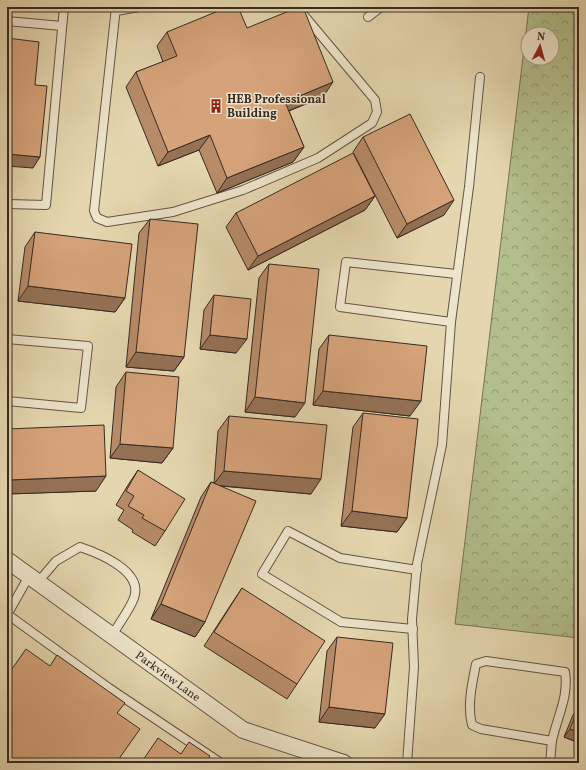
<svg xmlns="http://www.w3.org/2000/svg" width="586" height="770" viewBox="0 0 586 770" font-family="Vollkorn,serif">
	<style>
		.forest { fill: url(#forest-crowns); stroke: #757457; fill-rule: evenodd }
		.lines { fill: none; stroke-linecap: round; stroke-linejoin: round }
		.lane-casing { stroke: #635546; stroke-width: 10 }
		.street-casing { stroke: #635546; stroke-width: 18 }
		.lane { stroke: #ede4ca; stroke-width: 8 }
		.street { stroke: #ede4ca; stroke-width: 16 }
		.wall { fill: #b78b68; stroke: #382a23 }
		.shaded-wall { fill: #957155; stroke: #382a23 }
		.building { fill: #d5a279; stroke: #382a23 }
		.labels { text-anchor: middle; stroke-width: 3; stroke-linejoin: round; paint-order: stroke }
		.poi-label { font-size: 12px; font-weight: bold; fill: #382a23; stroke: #ede4ca; text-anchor: start }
		.street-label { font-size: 12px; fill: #382a23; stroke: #ede4ca }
	</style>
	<defs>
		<pattern id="forest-crowns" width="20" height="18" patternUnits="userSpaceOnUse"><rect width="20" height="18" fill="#b2be8b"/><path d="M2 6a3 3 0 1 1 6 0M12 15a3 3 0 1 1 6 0" fill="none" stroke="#929b71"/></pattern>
	</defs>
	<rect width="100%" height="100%" fill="#e4d6ae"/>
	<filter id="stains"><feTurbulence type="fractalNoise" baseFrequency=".005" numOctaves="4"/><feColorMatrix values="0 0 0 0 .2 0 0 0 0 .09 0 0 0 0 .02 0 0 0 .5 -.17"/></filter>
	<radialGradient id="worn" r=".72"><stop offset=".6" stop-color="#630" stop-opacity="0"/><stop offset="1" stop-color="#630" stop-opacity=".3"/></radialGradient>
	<path class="forest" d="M529,7h50v631l-124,-14zM528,34h24v24h-24z"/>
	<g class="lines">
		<defs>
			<g id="lane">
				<path d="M116,7l-22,204 3,7 10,4 66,-10 70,-22 75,-32 54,-35 5,-11 -2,-12 -78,-93"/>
				<path d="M116,11l23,-4"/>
				<path d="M368,17l13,-10"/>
				<path d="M7,21l55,5"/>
				<path d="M7,204l39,1 18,-198"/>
				<path d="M451,322l-111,-15 6,-45 110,12"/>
				<path d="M7,339l81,7 -7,62 -74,-7"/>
				<path d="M38,582l18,-21 24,-14c18,6 64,24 54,51 -5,13 -15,25 -22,38"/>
				<path d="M7,614l102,74 112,75"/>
				<path d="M7,615l22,-39"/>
				<path d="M413,629l-72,-7 -79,-48 26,-43 52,27 77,12"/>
				<path d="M407,763l7,-96 -2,-48 5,-55 25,-119 9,-123 18,-135 11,-110"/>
				<path d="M550,763c1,-7 1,-15 2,-22 5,-24 17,-44 13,-69l-79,-11 -10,3c-4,20 -9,42 -4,61l9,4 71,12"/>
			</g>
			<path id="street" d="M7,560l236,170 101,33"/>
		</defs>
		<use href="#lane" class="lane-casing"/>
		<use href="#street" class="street-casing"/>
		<use href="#lane" class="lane"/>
		<use href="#street" class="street"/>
	</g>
	<g class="wall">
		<path d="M247,28l76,69 -34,14 15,36 -11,15 -76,31 -18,-43 -41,16 -32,-79 10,-15 27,-10 -6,-16 10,-14z"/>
		<path d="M363,137l81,78 -47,23 -44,-86z"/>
		<path d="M375,196l-10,14 -117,60 -22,-43 10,-14z"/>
		<path d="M150,219l34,138 -10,14 -48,-4 13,-134z"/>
		<path d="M35,232l90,66 -10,14 -97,-11 7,-54z"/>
		<path d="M269,264l26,153 -50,-5 14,-134z"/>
		<path d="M214,295l22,58 -36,-4 4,-39z"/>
		<path d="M329,335l81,81 -97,-11 6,-56z"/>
		<path d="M126,372l47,76 -11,15 -52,-5 6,-71z"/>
		<path d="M363,413l44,105 -10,14 -56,-6 12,-99z"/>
		<path d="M229,416l82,78 -91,-8 -15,136 -10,15 -44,-18 50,-122 10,-15 3,1 4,-52z"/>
		<path d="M7,429l89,62 -89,3z"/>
		<path d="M138,470l27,61 -10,15 -23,-14 1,-2 -15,-10 6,-10 -8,-5 12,-20z"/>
		<path d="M242,588l55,96 -10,15 -83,-53 28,-43z"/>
		<path d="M337,637l38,91 -56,-6 8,-71z"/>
		<path d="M579,707v36l-15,-6 9,-22z"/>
		<path d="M579,750v13l-5,-1z"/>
	</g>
	<g class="shaded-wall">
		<path d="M333,82l-10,15 -48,19 10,-14z"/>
		<path d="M210,135l-11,15 -41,16 10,-14z"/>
		<path d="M304,147l-11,15 -76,31 10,-15z"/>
		<path d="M7,154l33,3 -7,11 -26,-2z"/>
		<path d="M375,196l-10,14 -117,60 10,-14z"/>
		<path d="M454,200l-10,15 -47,23 10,-14z"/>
		<path d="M28,286l97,12 -10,14 -97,-11z"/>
		<path d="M210,335l37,4 -11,14 -36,-4z"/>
		<path d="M136,352l48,5 -10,14 -48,-4z"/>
		<path d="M323,391l98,10 -11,15 -97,-11z"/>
		<path d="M255,397l50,6 -10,14 -50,-5z"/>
		<path d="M120,444l53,4 -11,15 -52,-5z"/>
		<path d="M224,471l97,8 -10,15 -98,-9z"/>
		<path d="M106,476l-10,15 -89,3v-12l2,-2z"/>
		<path d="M352,511l55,7 -10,14 -56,-6z"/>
		<path d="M161,604l44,18 -10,15 -44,-18z"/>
		<path d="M329,707l56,7 -10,14 -56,-6z"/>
		<path d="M570,729l9,3v11l-15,-6z"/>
		<path d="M579,755v8l-5,-1z"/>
	</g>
	<g class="building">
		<path d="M228,7h10l9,21 52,-21h4l30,75 -48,20 19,45 -77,31 -17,-43 -42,17 -32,-80 41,-16 -10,-24z"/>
		<path d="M7,38l32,4 -4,43 12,1 -7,71 -33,-3z"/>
		<path d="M410,114l44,86 -47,24 -44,-87z"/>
		<path d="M353,153l22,43 -117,60 -22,-43z"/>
		<path d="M150,219l48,5 -14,133 -48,-5z"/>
		<path d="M35,232l97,12 -7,54 -97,-12z"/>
		<path d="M269,264l50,5 -14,134 -50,-6z"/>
		<path d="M214,295l37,4 -4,40 -37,-4z"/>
		<path d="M329,335l98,11 -6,55 -98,-10z"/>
		<path d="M126,372l53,5 -6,71 -53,-4z"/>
		<path d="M363,413l55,6 -11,99 -55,-7z"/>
		<path d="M229,416l98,9 -6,54 -97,-8z"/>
		<path d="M104,425l2,51 -97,4 -2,-51z"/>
		<path d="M138,470l47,29 -20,32 -23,-13 2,-3 -16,-9 6,-10 -8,-5z"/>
		<path d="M211,482l45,19 -51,121 -44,-18z"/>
		<path d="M242,588l83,53 -28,43 -83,-52z"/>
		<path d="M337,637l56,6 -8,71 -56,-7z"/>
		<path d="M26,649l24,17 7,-11 68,48 -8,10 23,16 -24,34h-109v-87z"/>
		<path d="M579,707v25l-9,-3z"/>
		<path d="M158,738l23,16 8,-12 21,14 -5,7h-64z"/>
	</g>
	<defs>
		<symbol id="building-bare" viewBox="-9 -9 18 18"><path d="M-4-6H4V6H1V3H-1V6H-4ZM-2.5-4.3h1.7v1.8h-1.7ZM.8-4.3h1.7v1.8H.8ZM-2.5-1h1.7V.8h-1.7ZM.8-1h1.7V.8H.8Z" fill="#8f2418" stroke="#ede4ca" stroke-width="2.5" paint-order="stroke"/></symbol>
	</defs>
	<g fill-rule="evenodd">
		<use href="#building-bare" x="206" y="96" width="20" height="20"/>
	</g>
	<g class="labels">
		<g class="poi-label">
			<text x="227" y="103">HEB Professional<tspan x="227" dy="14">Building</tspan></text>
		</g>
		<g class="street-label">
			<text transform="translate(168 676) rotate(36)" y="4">Parkview Lane</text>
		</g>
	</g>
	<rect width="586" height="770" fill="none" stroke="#e4d6ae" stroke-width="24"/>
	<rect x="8" y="8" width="570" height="754" fill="none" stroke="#382a23" stroke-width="2"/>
	<rect x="12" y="12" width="562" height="746" fill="none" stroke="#382a23"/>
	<g transform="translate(540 46) rotate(6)"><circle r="19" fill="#ede4ca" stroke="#a59a87"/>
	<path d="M0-3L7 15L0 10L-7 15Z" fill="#8f2418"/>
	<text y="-6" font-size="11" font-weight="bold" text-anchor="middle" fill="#382a23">N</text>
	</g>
	<rect width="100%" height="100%" filter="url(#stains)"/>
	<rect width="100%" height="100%" fill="url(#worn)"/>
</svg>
